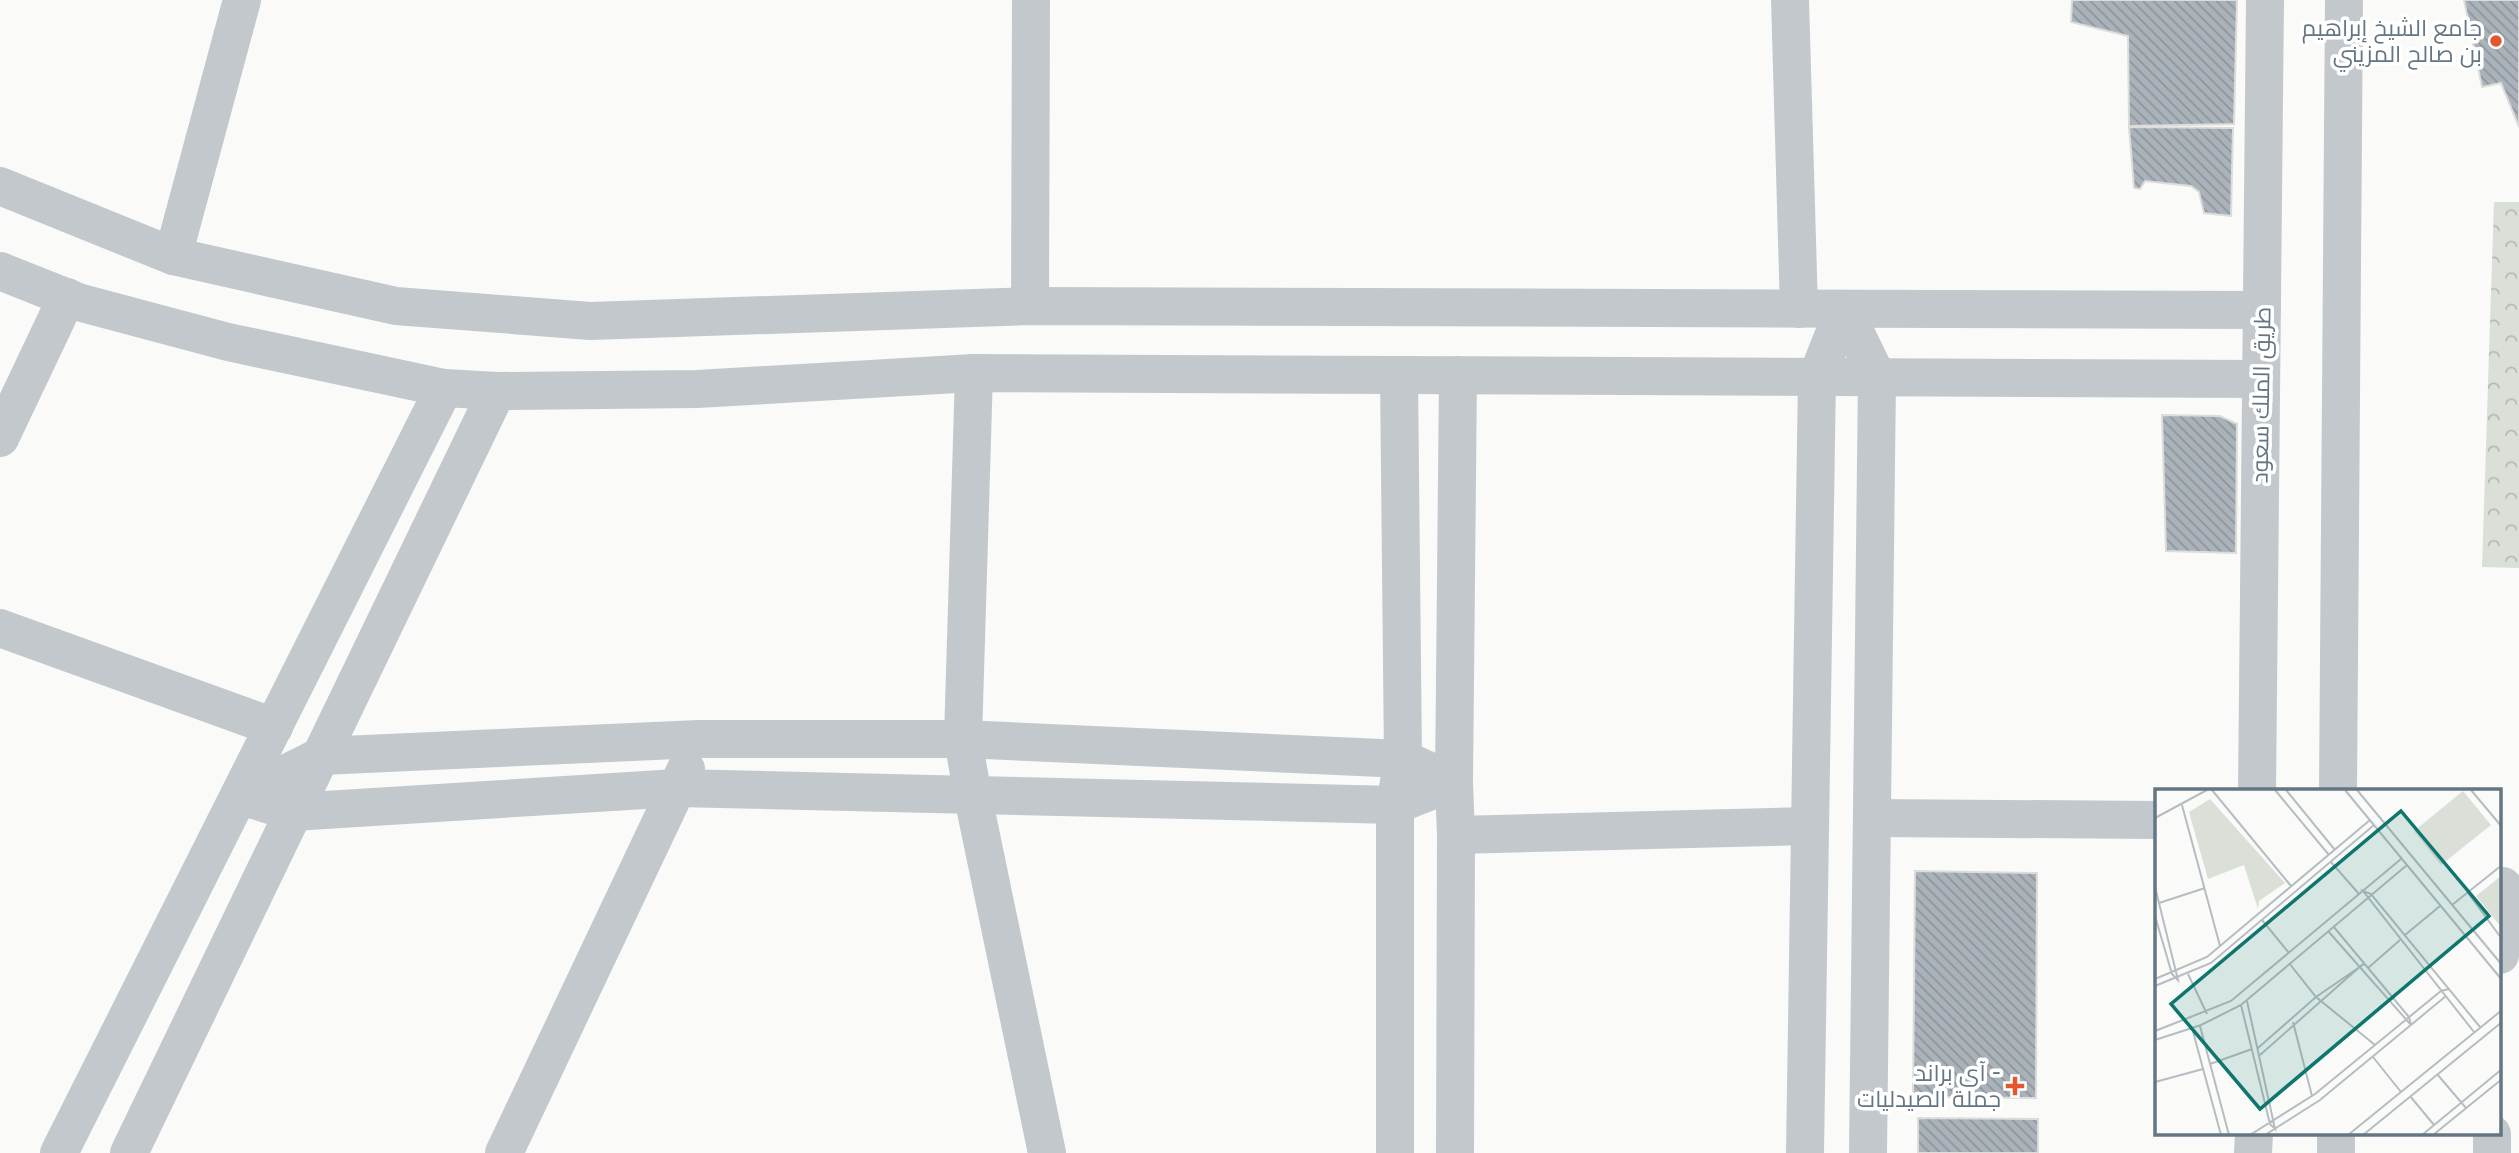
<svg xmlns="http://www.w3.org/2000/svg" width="2519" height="1153" viewBox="0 0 2519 1153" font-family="'Fira Sans',Cairo,sans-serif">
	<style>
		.park { fill: url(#park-crowns) }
		.building { fill: url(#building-back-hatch); stroke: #dcdcda; stroke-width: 2 }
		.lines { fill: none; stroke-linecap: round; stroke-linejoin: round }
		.minor { stroke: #c3c8cc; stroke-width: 38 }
		.poi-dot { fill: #e4572e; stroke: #fff; stroke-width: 2.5 }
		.labels { text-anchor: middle; stroke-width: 7; stroke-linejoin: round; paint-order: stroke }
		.poi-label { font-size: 23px; fill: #657683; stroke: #fff; text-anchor: end }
		.street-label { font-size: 23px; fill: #657683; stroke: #fff }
		.inset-road { fill: none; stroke: #b5bdc2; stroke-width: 2 }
		.view { fill: #0f766e; fill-opacity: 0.15; stroke: #0f766e; stroke-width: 3.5 }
		.inset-edge { fill: none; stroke: #657683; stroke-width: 3.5 }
	</style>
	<defs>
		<pattern id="park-crowns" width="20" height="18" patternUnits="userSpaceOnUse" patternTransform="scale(1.75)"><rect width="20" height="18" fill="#dadfd7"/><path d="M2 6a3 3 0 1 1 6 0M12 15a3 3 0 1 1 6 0" fill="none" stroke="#b4b9b4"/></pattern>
		<pattern id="building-back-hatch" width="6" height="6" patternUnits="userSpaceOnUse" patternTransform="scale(1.75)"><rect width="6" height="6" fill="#aab3b9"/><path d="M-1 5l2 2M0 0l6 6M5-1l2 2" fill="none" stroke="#8e969c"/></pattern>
	</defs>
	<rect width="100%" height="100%" fill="#fafaf8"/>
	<path class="park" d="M2494,202h25v366l-37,-1z"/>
	<g class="building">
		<path d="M2072,0h165l-3,124 -105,2 -1,-90 -57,-14z"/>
		<path d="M2464,0h55v127l-18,-44 -19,4z"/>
		<path d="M2129,127l104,1 -2,88 -27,-3 -5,-21 -8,-6 -46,-5 -5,8 -6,-1z"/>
		<path d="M2162,415l58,1 17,8 -1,129 -70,-2z"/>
		<path d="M1915,871l122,2 -1,225 -123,-1z"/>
		<path d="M1918,1118l120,1v34h-120z"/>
	</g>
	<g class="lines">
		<g class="minor">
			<path d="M1790,0l9,309"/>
			<path d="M0,186l173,70 223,50 194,15 440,-15 1232,4"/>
			<path d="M173,256l69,-256"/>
			<path d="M0,271l78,31 150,40 216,46 53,3 200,-2 277,-16 1287,6"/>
			<path d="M1030,306l1,-306"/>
			<path d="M974,373l-11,366 10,58 74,356"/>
			<path d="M0,438l67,-141"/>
			<path d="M0,628l274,99"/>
			<path d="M2257,791l8,-791"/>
			<path d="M2338,791l6,-791"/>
			<path d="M241,796l80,-40 378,-17h264l440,20 51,23"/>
			<path d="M241,796l52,16 384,-24 718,17 59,-23"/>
			<path d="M1872,818l285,2"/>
			<path d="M1456,835l353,-9"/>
			<path d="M2500,955l3,-69"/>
			<path d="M2492,1134v19"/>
			<path d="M59,1153l385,-765"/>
			<path d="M129,1153l368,-762"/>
			<path d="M504,1153l182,-384"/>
			<path d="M1395,1153v-348l8,-46 -4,-384"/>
			<path d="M1455,1153l1,-318 -2,-53 4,-407"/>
			<path d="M1805,1153l12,-776 27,-68 33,68 -9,776"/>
			<path d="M2253,1153l1,-19"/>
			<path d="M2336,1153v-19"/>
		</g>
	</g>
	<g class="poi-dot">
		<circle cx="2496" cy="41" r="7"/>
		<path d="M2011.5 1075.5h7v7h7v7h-7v7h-7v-7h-7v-7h7z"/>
	</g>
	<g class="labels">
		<g class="poi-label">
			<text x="2482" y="36">جامع الشيخ إبراهيم<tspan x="2482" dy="26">بن صالح المزيني</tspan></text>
			<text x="2001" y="1081">آي براند -<tspan x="2001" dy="26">جملة الصيدليات</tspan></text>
		</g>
		<g class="street-label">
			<text transform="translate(2261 395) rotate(-89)" y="8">طريق الملك سعود</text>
		</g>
	</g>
	<g transform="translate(2155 789)">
		<rect width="346" height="346" fill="#fafaf8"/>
		<path d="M308,2l28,34 -50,40 -27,-34zM55,10l75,84 -26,18 -1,8 -14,-44 -36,14 -19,-67zM346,87v51l-25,-31z" fill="#dadfd7"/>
		<path d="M308,24l13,15 -27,22 -11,-15z" fill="#dadfd7"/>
		<path class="inset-road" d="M57,1l79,96M120,1l54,65M131,1l49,60M190,1l157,190M202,1l145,175M316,1l31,37M27,16l38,141M0,29l52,-28M176,73l28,32M0,98l23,93 -6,-6 -17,-58M313,104l34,46M4,114l46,-15M297,116l50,-40M107,131l27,33M178,137l76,91 2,8M173,142l83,94M250,146l35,-29M134,174l27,34 59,48M213,179l32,-28M33,185l19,40M0,190l52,-22 163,-137M0,197l56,-23 163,-138M86,216l29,119 5,5 -28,-128M138,233l19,74M45,237l29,109M37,239l29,107M0,242l76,-30 170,-142M319,243l-111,-141 8,3 109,133M0,251l46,-15 40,-20 166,-140M103,259l58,-51 48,-33M105,266l103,-91M218,268l28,35M55,275l42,-15M282,285l29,34M0,293l48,-13M255,307l24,29M95,346l65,-41 126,-103 8,-2M110,346l55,-35 126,-104M193,346l154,-125M208,346l139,-113M267,346l80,-66M278,346l69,-56"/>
		<path class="view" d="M246,22l88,105 -229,193 -89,-105z"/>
		<rect width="346" height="346" class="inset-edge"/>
	</g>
</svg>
